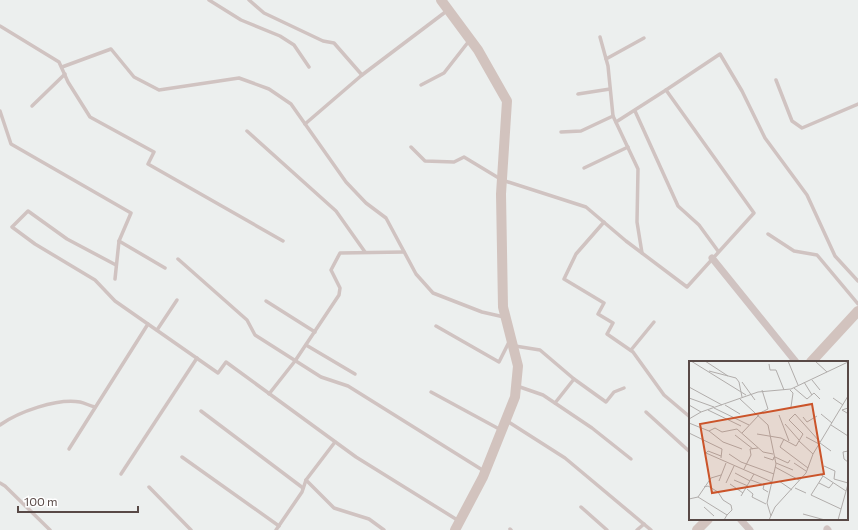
<svg xmlns="http://www.w3.org/2000/svg" width="858" height="530" viewBox="0 0 858 530" font-family="Commissioner,sans-serif">
	<style>
		.lines { fill: none; stroke-linecap: round; stroke-linejoin: round }
		.lane { stroke: #d0c3c1; stroke-width: 3.5 }
		.street { stroke: #d0c3c1; stroke-width: 7 }
		.secondary { stroke: #d2c3be; stroke-width: 10 }
		.inset-road { fill: none; stroke: #b1adab; stroke-width: 1 }
		.view { fill: #cb542a; fill-opacity: 0.15; stroke: #cb542a; stroke-width: 2 }
		.inset-edge { fill: none; stroke: #584946; stroke-width: 2 }
	</style>
	<rect width="100%" height="100%" fill="#ecefee"/>
	<g class="lines">
		<g class="lane">
			<path d="M209,0l32,20 39,16 14,9 15,22"/>
			<path d="M249,0l15,13 59,28 11,2 28,32"/>
			<path d="M0,26l59,36 9,20 22,35 64,35 -6,12 135,77"/>
			<path d="M600,37l8,29 5,50 25,53 -1,53 5,31"/>
			<path d="M606,59l38,-21"/>
			<path d="M62,67l49,-18 23,28 25,13 80,-12 30,11 22,15 55,78 20,21 20,15 30,56 17,19 49,19 22,5"/>
			<path d="M776,80l16,41 10,7 56,-24"/>
			<path d="M421,85l23,-12 25,-32"/>
			<path d="M578,94l32,-5"/>
			<path d="M32,106l33,-32"/>
			<path d="M0,111l11,33 120,69 -12,28 -4,38"/>
			<path d="M635,111l43,95 21,19 19,26"/>
			<path d="M616,122l50,-32"/>
			<path d="M305,124l57,-49 86,-65"/>
			<path d="M247,131l89,80 29,41"/>
			<path d="M561,132l20,-1 32,-15"/>
			<path d="M411,147l14,14 29,1 10,-5 38,23 84,27 40,34 61,46 67,-74 -88,-123 54,-36 22,37 23,47 42,57 28,61 23,25"/>
			<path d="M584,168l44,-21"/>
			<path d="M604,222l-28,32 -12,25 40,24 -6,11 15,9 -6,11 26,18 31,43 26,22"/>
			<path d="M768,234l26,17 23,4 41,49"/>
			<path d="M119,241l46,27"/>
			<path d="M178,259l69,61 8,15 66,42 27,9 136,85"/>
			<path d="M116,265l-49,-26 -39,-28 -16,16 23,17 60,36 20,21 103,72 8,-11 130,95 103,64"/>
			<path d="M266,301l49,31"/>
			<path d="M436,326l63,36 10,-20"/>
			<path d="M157,330l20,-30"/>
			<path d="M306,345l49,29"/>
			<path d="M515,346l25,4 34,29 32,23 8,-10 10,-4"/>
			<path d="M631,350l23,-28"/>
			<path d="M517,386l26,9 49,33 39,31"/>
			<path d="M431,392l70,38"/>
			<path d="M269,394l26,-33 44,-66 1,-7 -9,-18 9,-17 64,-1"/>
			<path d="M555,403l19,-24"/>
			<path d="M201,411l102,77"/>
			<path d="M646,412l44,40"/>
			<path d="M507,421l58,37 86,72"/>
			<path d="M0,425c18,-13 57,-27 80,-23 5,1 10,4 15,5"/>
			<path d="M69,449l79,-125"/>
			<path d="M182,457l97,69"/>
			<path d="M121,474l76,-116"/>
			<path d="M306,480l28,28 35,11 15,11"/>
			<path d="M0,483l5,3 45,44"/>
			<path d="M149,487l42,43"/>
			<path d="M581,507l26,23"/>
			<path d="M510,529l1,1"/>
			<path d="M276,530l26,-38 4,-12 29,-38"/>
			<path d="M637,530l7,-6"/>
		</g>
		<g class="street">
			<path d="M712,258l84,104"/>
			<path d="M740,519l10,11"/>
			<path d="M827,529l1,1"/>
		</g>
		<g class="secondary">
			<path d="M441,0l37,50 29,51 -6,93 2,113 15,59 -3,31 -32,80 -28,53"/>
			<path d="M811,362l47,-51"/>
			<path d="M697,530l11,-11"/>
		</g>
	</g>
	<g transform="translate(689 361)">
		<rect width="159" height="159" fill="#ecefee"/>
		<path class="inset-road" d="M2,0l55,34M16,0l23,15M99,0l10,24M126,0l12,11M80,3l1,6h6l8,20M20,10l27,7 3,4 3,15M123,19l8,10M53,21l13,18M115,21l8,13M0,26l33,18M105,27l13,11 7,-6 6,6M101,29l3,3 -2,14M0,37l25,9M144,37l10,7M51,38l28,26 8,39 -9,39 4,13M0,44l12,7M36,44l15,9M25,47l35,17M19,49l33,16M158,52l-5,-3 6,-2M69,53l10,-5 -6,-19M132,53l11,9M90,54l10,26M114,56l4,5 10,-6M0,58l12,-7 57,-20 33,-3 57,-27M0,62l20,8 14,11 19,7M96,63l14,16M142,64l17,11M20,70l6,-3 7,4 15,-3 26,23 10,2M0,72l33,16 -1,9M53,72l17,-18M68,73l24,4 15,8 7,-12 -14,-14 6,-6 25,28M46,74l18,14M117,76l13,7M95,78l-4,8 28,21M110,80l14,13M131,82l11,8M159,90l-5,1 1,7 4,3M17,92l66,29M17,92l2,-2 13,5M40,93l12,8 33,12M75,96l9,3 1,-3M86,96l13,6 2,-3M87,102l17,7M105,102l12,8M135,105l11,5 -1,8 14,4M86,106l24,13M55,108l7,-14 -1,-6 8,-1M46,112l15,8M131,113l26,17M134,115l-12,19 30,14M45,119l14,6M62,119l13,5 -1,4 5,3M30,120l7,-18M90,120l13,9M37,122l8,-17M130,122l10,5 4,-5M41,123l13,9M15,126l4,-1 10,6 5,8 8,5 1,5 -5,5M106,127l11,5M58,128l6,5 -1,3 14,7M52,135l13,-22M9,136l29,18 -3,5M0,138l9,-2 13,-19 10,-3M15,146l10,9M114,153l22,6M80,159l6,-13 31,-34 7,-19 35,-58M149,159l10,-36"/>
		<path class="view" d="M123,43l12,70 -112,19 -12,-69z"/>
		<rect width="159" height="159" class="inset-edge"/>
	</g>
	<path d="M18 506v6h120v-6" fill="none" stroke="#584946" stroke-width="2"/>
	<text x="24" y="506" font-size="12" fill="#584946" stroke="#ffffff" stroke-width="3" paint-order="stroke">100 m</text>
</svg>
